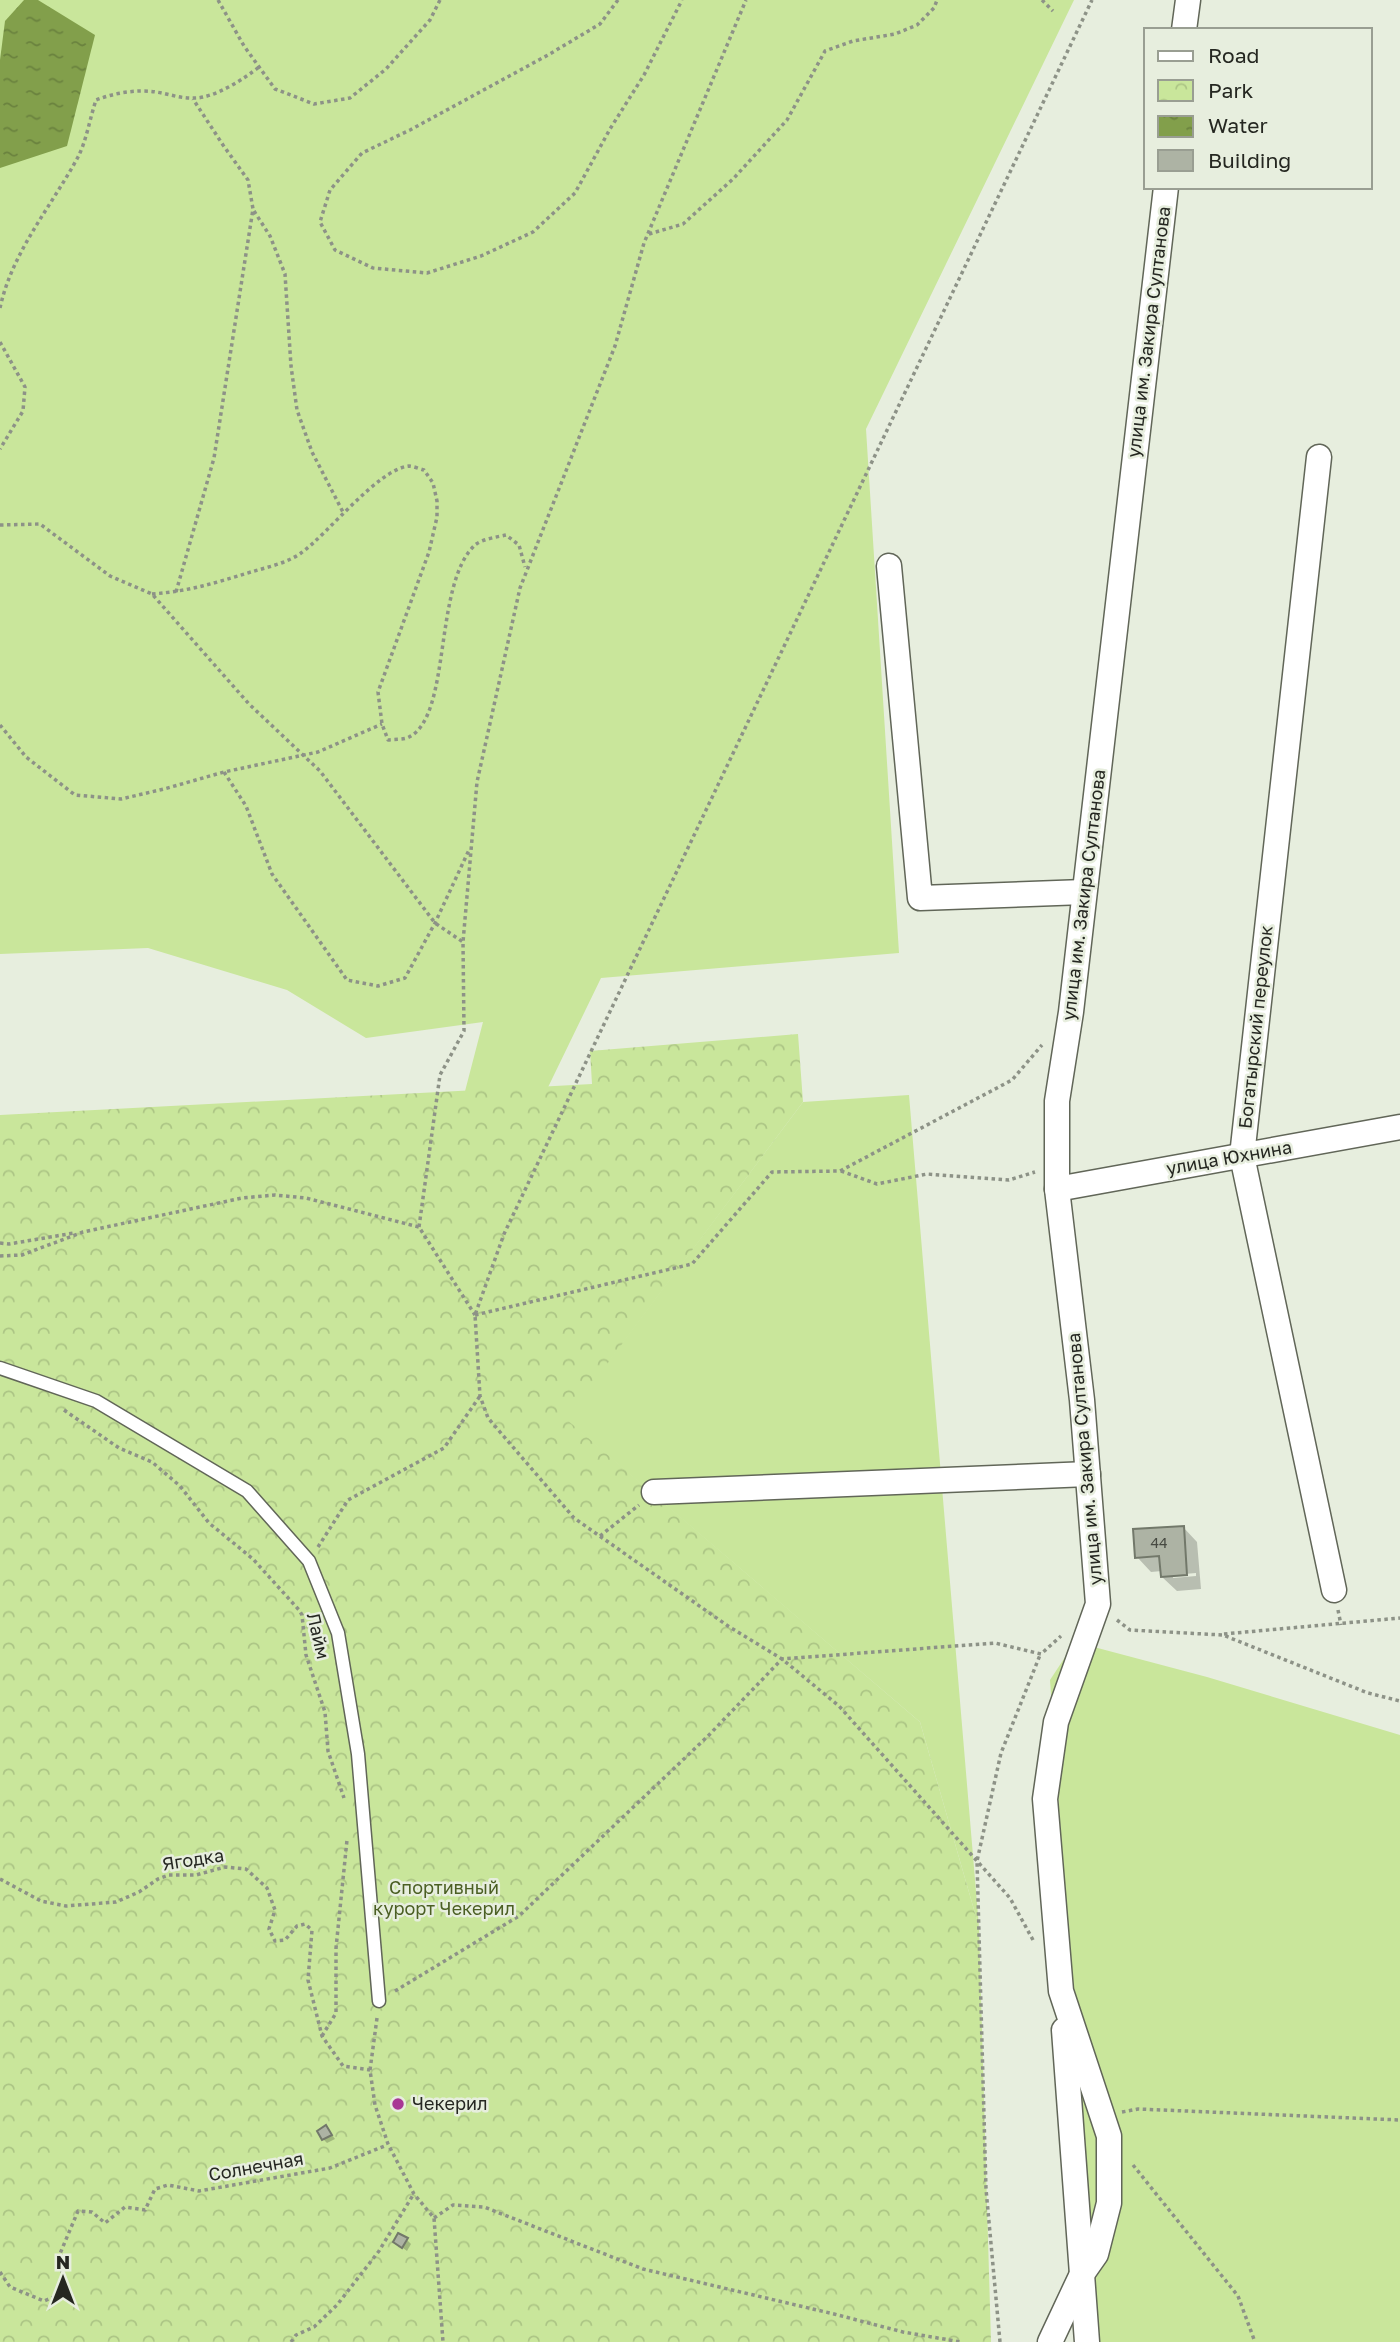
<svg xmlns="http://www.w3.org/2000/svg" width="1400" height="2342" viewBox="0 0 1400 2342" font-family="'Golos Text',sans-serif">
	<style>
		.grass { fill: #c9e69b }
		.park { fill: url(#park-crowns) }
		.water { fill: url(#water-ripples) }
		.shadow { fill: #0003; fill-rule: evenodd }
		.building { fill: #adb3a4; stroke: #72786a; stroke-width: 2 }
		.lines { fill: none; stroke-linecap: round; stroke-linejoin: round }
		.lane-casing { stroke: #616658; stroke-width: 15 }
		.street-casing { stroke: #616658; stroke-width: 27 }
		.path { stroke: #8d9287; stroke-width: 3.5; stroke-dasharray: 3.5 3.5; stroke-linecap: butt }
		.lane { stroke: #fff; stroke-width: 12 }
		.street { stroke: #fff; stroke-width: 24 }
		.poi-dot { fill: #a83895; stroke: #e7eede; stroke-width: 2.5 }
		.labels { text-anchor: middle; stroke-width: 5; stroke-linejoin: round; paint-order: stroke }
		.number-label { font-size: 14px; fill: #474a42 }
		.street-label { font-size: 18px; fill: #252721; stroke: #e7eede }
		.park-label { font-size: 18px; fill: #4b5f23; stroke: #e7eede }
		.poi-label { font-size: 18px; fill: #252721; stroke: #e7eede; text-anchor: start }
	</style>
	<defs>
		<pattern id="park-crowns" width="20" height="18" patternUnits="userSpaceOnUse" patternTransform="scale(1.75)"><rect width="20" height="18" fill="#c9e69b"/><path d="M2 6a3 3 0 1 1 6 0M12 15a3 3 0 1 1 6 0" fill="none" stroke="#acc585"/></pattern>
		<pattern id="water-ripples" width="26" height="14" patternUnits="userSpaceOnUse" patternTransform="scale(1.75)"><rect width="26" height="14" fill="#829f4b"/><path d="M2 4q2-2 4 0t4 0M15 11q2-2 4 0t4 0" fill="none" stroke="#6a823e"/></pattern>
	</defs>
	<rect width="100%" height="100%" fill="#e7eede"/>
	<g class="grass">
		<path d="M0,0h1074l-208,429 33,524 -298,25 -111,229 -53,-8 46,-177 -117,16 -79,-48 -139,-42 -148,6z"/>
		<path d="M909,1095l70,832 -59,-205 -355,-303 238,-317z"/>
		<path d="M1075,1642l132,35 193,58v607h-304l-46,-662z"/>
	</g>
	<path class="park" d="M798,1034l5,68 -237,317 354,303 59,205 12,415h-991v-1227l592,-31 -2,-33z"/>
	<path class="water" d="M24,0h14l57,35 -28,111 -67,22v-108l5,-39z"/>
	<g class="shadow">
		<path d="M1183,1527l14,15 4,47 -24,2 -15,-14v-6l-11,1 -14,-15zM1196,1573v3l-23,2v-3z"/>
		<path d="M326,2127l9,12 -8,4 -4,-4z"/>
		<path d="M407,2240l4,4 -4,7 -12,-9z"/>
	</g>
	<g class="building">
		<path d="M1184,1526l3,49 -26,2 -2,-21 -24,2 -2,-29z"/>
		<path d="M326,2125l6,10 -10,5 -5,-9z"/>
		<path d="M398,2233l10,5 -6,10 -9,-6z"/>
	</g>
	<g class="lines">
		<defs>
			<path id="lane" d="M0,1368l96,33 151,90 62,70 29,72 20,121 21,247"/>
			<g id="street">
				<path d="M1184,30l4,-30"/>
				<path d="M1319,457l-77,699 92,434"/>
				<path d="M889,566l31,332 164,-6"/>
				<path d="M1057,1189l343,-62"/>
				<path d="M654,1492l434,-18"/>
				<path d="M1064,2030l23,312"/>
				<path d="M1050,2342l32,-68 14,-20 13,-51v-67l-48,-145 -16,-192 11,-77 42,-118 -16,-204 -25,-211v-88l14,-89 95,-825"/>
			</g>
		</defs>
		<use href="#lane" class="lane-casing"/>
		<use href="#street" class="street-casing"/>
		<g class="path">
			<path d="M218,0l26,46 31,43 39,15 36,-6 36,-29 44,-49 10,-20"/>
			<path d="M618,0l-18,24 -52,31 -138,75 -48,23 -32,37 -10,32 15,28 38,18 54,5 54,-17 52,-24 42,-39 35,-64 34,-54 38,-75"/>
			<path d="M1042,0l11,11"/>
			<path d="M254,211l16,25 15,38 6,92 6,44 15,42 32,62"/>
			<path d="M649,234l34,-10 50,-45 54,-59 38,-69 28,-10 42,-7 22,-9 17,-17 3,-8"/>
			<path d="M0,308c12,-56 51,-101 78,-151 8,-15 12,-39 18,-57 18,-7 41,-11 60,-8 13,2 26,7 39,6 19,0 49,-19 64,-31"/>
			<path d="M0,342l25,45 -2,24 -23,38"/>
			<path d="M0,525l40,-1 70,52 42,18 97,110 71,67 115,152 28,19"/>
			<path d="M176,592l38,-134 39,-249 -5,-29 -25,-35 -30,-46"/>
			<path d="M152,594c38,-3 63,-11 99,-22 17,-5 36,-9 50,-19 27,-19 77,-84 108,-87 4,0 11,3 15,4l9,13 4,18v16l-8,35 -51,140 4,32 6,16c6,-1 16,0 21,-3 43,-21 24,-153 66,-192 7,-6 22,-8 31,-10l13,10 6,22"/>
			<path d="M0,725l26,32 49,38 46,4 43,-10 60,-17 94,-20 64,-28"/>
			<path d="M224,772l22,34 26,68 75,106 31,6 27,-8 30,-55 34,-73"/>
			<path d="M841,1171l36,13 50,-10 82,6 26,-8"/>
			<path d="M419,1227l21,-152 24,-44 -1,-89 14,-160 43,-194 95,-242 29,-103 102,-243"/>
			<path d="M0,1243l9,1 65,-11"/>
			<path d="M0,1256l22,-1 61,-23 159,-34 33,-3 31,3 113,29 56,88"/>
			<path d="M475,1315l217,-51 80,-92 68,-1 172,-91 30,-35"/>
			<path d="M64,1410l55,38 33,14 28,24 29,37 44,36 46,51 3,5 4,40 19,57 3,39 16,47"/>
			<path d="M600,1536l39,-31"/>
			<path d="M318,1547l30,-47 96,-52 36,-52"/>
			<path d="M1338,1610l3,15"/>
			<path d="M1117,1620l13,10 93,5 145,58 32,8"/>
			<path d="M1224,1634l176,-16"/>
			<path d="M0,1879l41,22 25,5 50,-4 23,-10 19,-13 11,-4h27l29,-8 21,2 21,19 8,22 -6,19 6,12 10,-1 12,-14 8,-2 7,6 -4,50 14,56 21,30 27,4"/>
			<path d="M1033,1940l-23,-42 -171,-192 -57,-47 -54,-33 -154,-108 -86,-100 -8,-22 -5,-81 29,-81 588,-1234"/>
			<path d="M395,1991l124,-75 189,-180 74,-77 213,-16 46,11 20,-18"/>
			<path d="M377,2018l-7,52 5,35 13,39 26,50 20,24 9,124"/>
			<path d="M322,2036l14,-23v-65l11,-108"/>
			<path d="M1122,2112l16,-3 262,11"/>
			<path d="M1133,2165l105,131 17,46"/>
			<path d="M434,2218l19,-13 31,2 159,62 191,45 69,18 58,10"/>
			<path d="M0,2272l10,15 34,14 22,-9 -7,-36 19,-45 14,1 13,11 20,-16 20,3 10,-21 13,-4 31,6 131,-23 57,-23"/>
			<path d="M291,2342l5,-7 18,-8 23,-22 42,-54 34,-56"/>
			<path d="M1000,2342l-14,-153 -9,-328 24,-108 39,-98"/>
		</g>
		<use href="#lane" class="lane"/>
		<use href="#street" class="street"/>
	</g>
	<circle class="poi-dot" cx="398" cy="2104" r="7"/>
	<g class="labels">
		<g class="number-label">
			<text x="1159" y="1548">44</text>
		</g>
		<g class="street-label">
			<text transform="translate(1149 332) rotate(-83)" y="6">улица им. Закира Султанова</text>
			<text transform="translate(1084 895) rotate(-83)" y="6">улица им. Закира Султанова</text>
			<text transform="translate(1256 1027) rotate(-84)" y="6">Богатырский переулок</text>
			<text transform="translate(1229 1158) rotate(-10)" y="6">улица Юхнина</text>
			<text transform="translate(1085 1459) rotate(-95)" y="6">улица им. Закира Султанова</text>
			<text transform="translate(318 1636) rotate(77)" y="6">Лайм</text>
			<text transform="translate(193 1860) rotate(-9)" y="6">Ягодка</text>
			<text transform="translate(256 2167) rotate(-10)" y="6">Солнечная</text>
		</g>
		<g class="park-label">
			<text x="444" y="1894">Спортивный<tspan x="444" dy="21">курорт Чекерил</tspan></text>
		</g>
		<g class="poi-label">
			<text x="412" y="2110">Чекерил</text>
		</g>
	</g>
	<rect x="1144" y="28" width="228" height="161" fill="#e7eede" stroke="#999e92" stroke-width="2"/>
	<rect x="1158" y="51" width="35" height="10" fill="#ffffff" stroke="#999e92" stroke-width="2"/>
	<text x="1208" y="63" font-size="21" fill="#252721">Road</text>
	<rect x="1158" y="80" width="35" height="21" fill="url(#park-crowns)" stroke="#999e92" stroke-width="2"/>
	<text x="1208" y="98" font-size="21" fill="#252721">Park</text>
	<rect x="1158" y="116" width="35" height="21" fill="url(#water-ripples)" stroke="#999e92" stroke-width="2"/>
	<text x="1208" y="133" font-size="21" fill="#252721">Water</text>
	<rect x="1158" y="150" width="35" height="21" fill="#adb3a4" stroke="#999e92" stroke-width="2"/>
	<text x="1208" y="168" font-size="21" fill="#252721">Building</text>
	<g transform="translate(63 2279)" stroke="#e7eede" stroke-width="5" paint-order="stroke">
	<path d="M0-5L12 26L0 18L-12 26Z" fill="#252721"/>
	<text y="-10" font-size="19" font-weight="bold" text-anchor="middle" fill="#252721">N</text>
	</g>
</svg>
